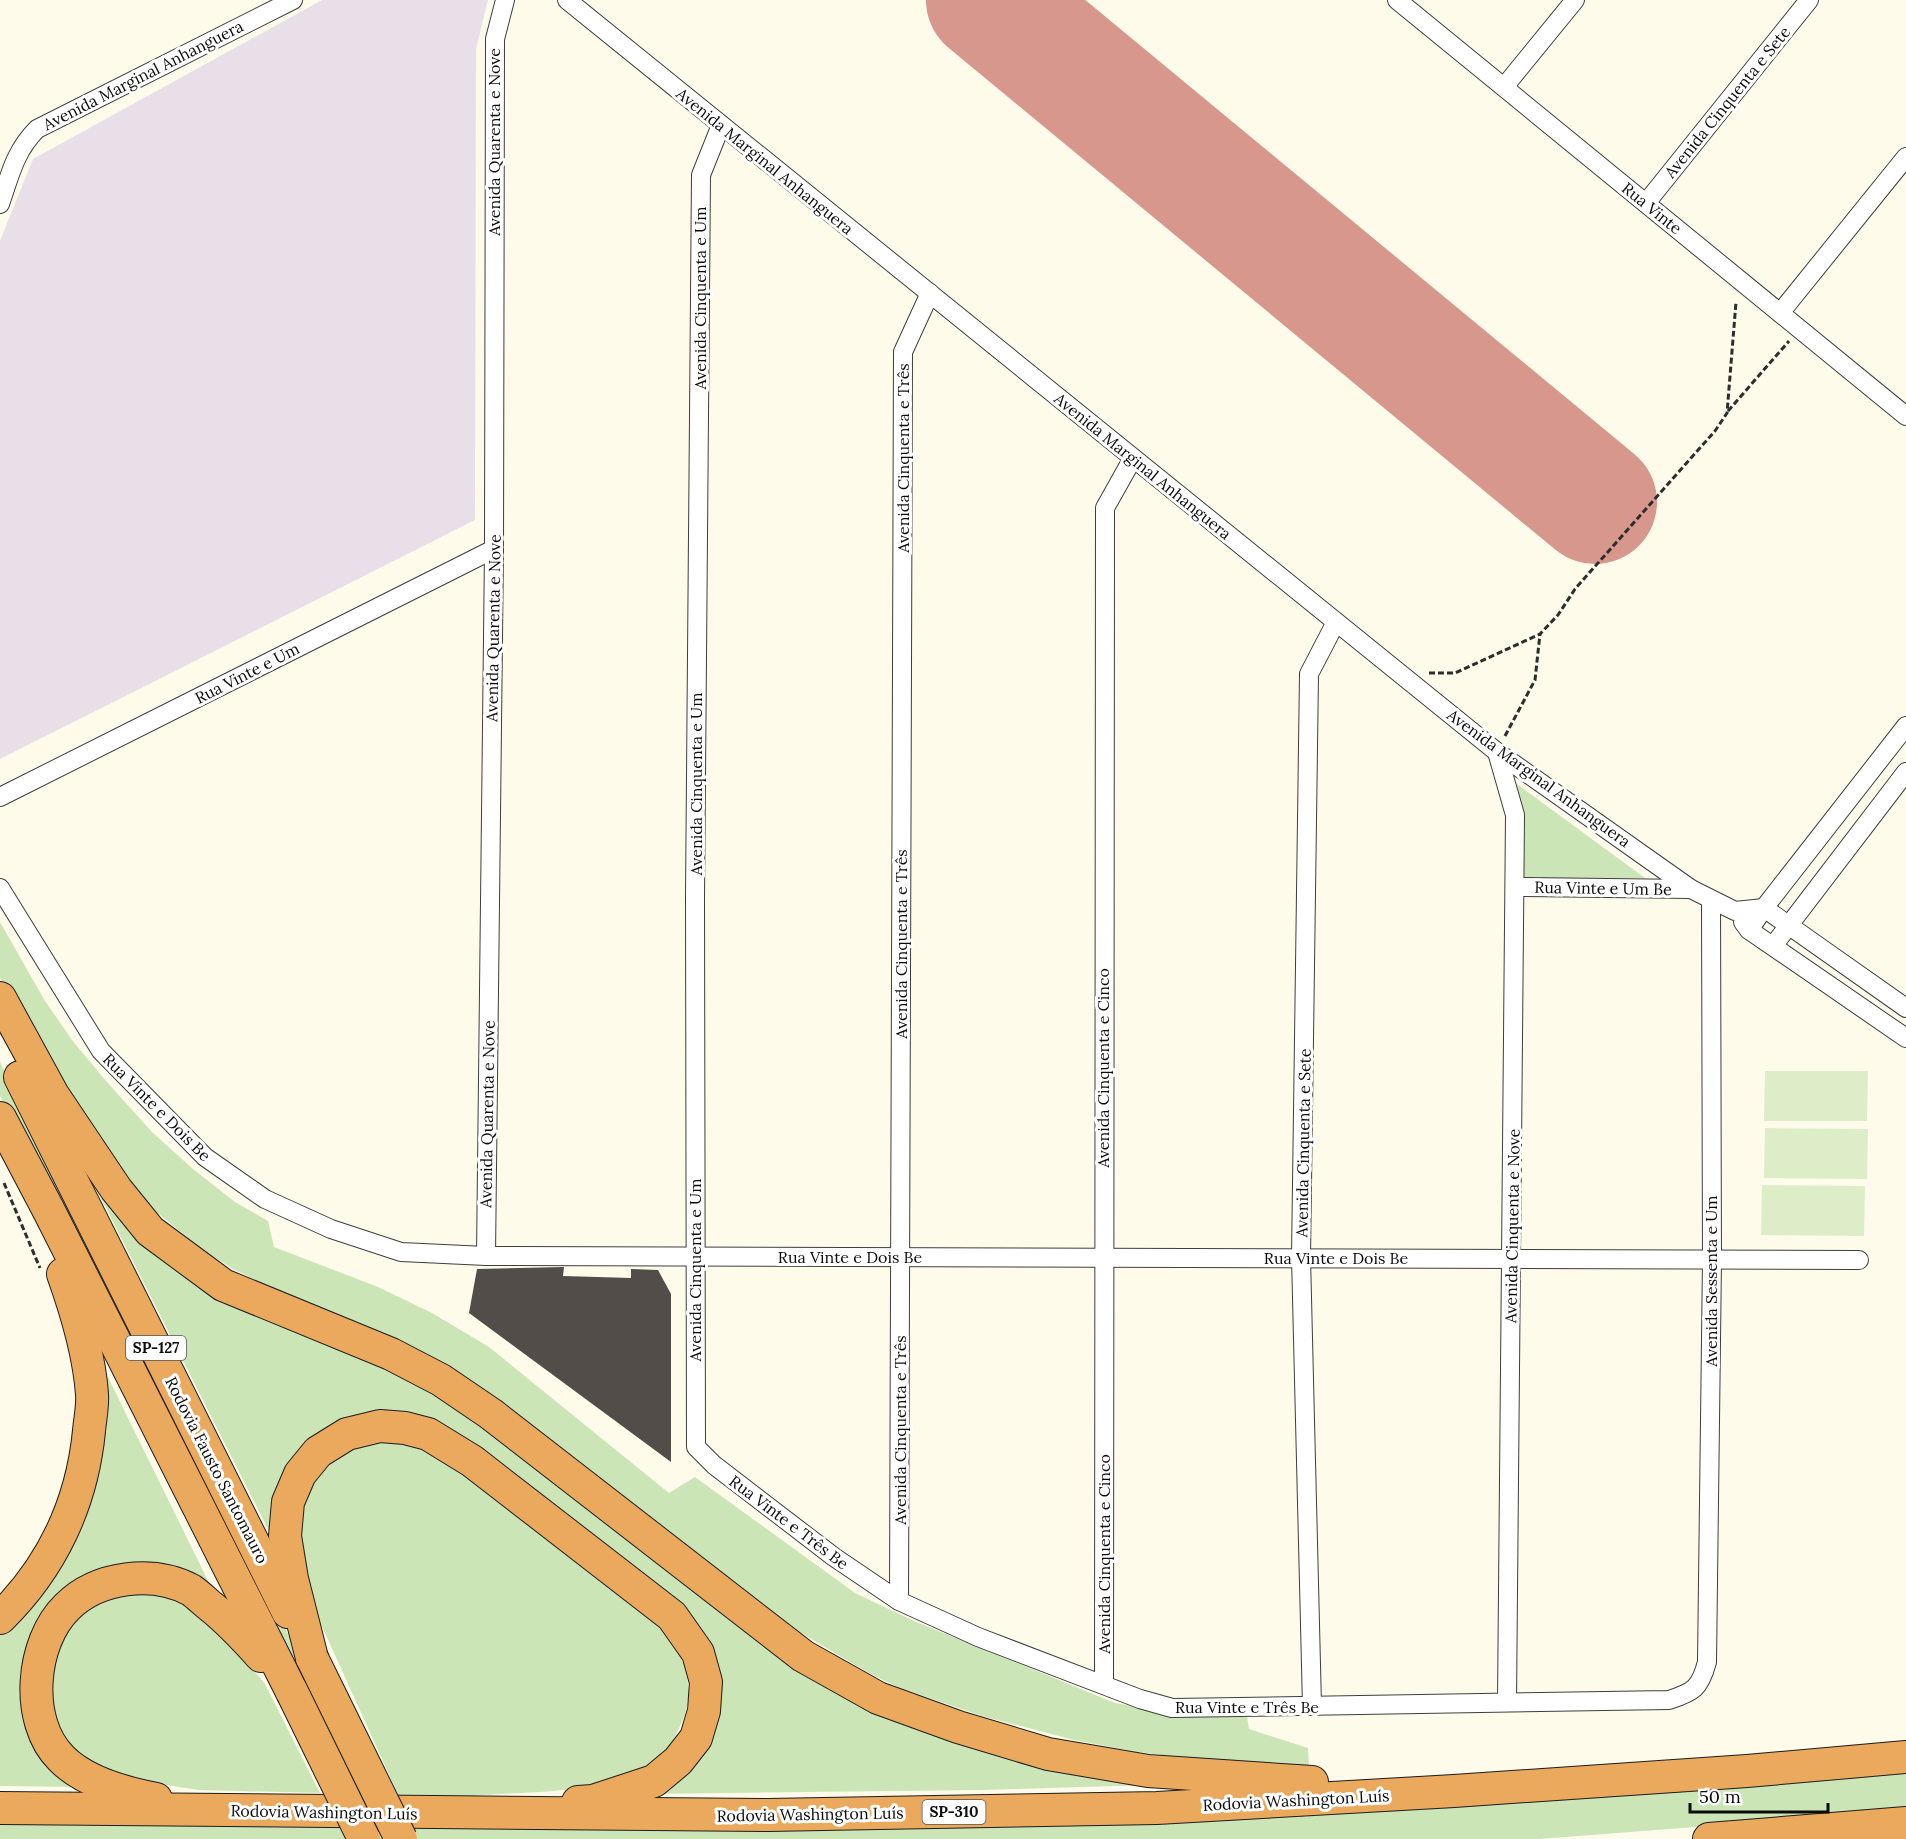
<svg xmlns="http://www.w3.org/2000/svg" width="1906" height="1839" viewBox="0 0 1906 1839" font-family="Lora,serif">
	<style>
		.industrial { fill: #e9dfe9 }
		.green { fill: #cbe5b7 }
		.pitch { fill: #ddedc8 }
		.lines { fill: none; stroke-linecap: round; stroke-linejoin: round }
		.runway { stroke: #d7978c; stroke-width: 124 }
		.building { fill: #524d48 }
		.minor-casing { stroke: #3e3e3e; stroke-width: 20 }
		.motorway-casing { stroke: #1c1c1c; stroke-width: 34 }
		.path { stroke: #2d2d2d; stroke-width: 3; stroke-dasharray: 6 3; stroke-linecap: butt }
		.minor { stroke: #fff; stroke-width: 18 }
		.motorway { stroke: #eaa95c; stroke-width: 32 }
		.motorway-bridge-casing { stroke: #1c1c1c; stroke-width: 34; stroke-linecap: butt }
		.motorway-bridge { stroke: #eaa95c; stroke-width: 32 }
		.labels { text-anchor: middle; stroke-width: 6; stroke-linejoin: round; paint-order: stroke }
		.shield { fill: #fff; stroke: #545454; stroke-width: 1.5 }
		.shield-label { font-size: 15px; font-weight: bold; fill: #0b0b0b }
		.street-label { font-size: 16px; fill: #0b0b0b; stroke: #fff }
	</style>
	<rect width="100%" height="100%" fill="#fefbea"/>
	<path class="industrial" d="M322,0h166l-12,49 -1,471 -475,239v-518l33,-82z"/>
	<g class="green">
		<path d="M1517,784l128,94 -124,3 -1,-69z"/>
		<path d="M0,922l45,79 27,39 34,41 46,51 41,37 42,33 33,19 6,26 104,40 54,26 57,34 180,146 26,-16 160,116 59,28 201,82 52,9 80,4 2,13 59,19 1,18 -49,1 -41,-4 -87,-12 -58,-11 -92,-24 -82,-28 -33,-16 -71,-42 -281,-217 -81,-55 -36,-19 -126,-51 -37,-18 -31,-19 -72,-59 -54,-74 -78,-140z"/>
		<path d="M0,1062l312,620 -14,5 -298,-591z"/>
		<path d="M99,1194l31,37 247,129 76,44 341,259 357,122 -168,5 -340,4 25,-13 42,-109 -226,-216 -121,-40 -93,117z"/>
		<path d="M102,1365l111,226 -69,-27 -116,85 48,138 -76,-1v-159l37,-41z"/>
		<path d="M395,1439l44,14 225,175c20,29 33,59 18,94 -6,13 -13,28 -26,37 -44,32 -102,32 -154,35 -34,2 -67,4 -101,7l-81,-179 -21,-67 5,-64 17,-24 25,-19z"/>
		<path d="M141,1590l39,8 39,31 46,55 55,109 -121,-3 -59,-9 -25,-4 -45,-26 -16,-27 -8,-41 13,-48 34,-33z"/>
		<path d="M1906,1770v41l-367,28h-1539v-21l229,4z"/>
	</g>
	<g class="pitch">
		<path d="M1765,1071h103l-1,50h-103z"/>
		<path d="M1765,1128l103,1 -1,50 -103,-1z"/>
		<path d="M1762,1185l103,1 -1,50 -103,-1z"/>
	</g>
	<g class="lines">
		<path class="runway" d="M988,0l607,502"/>
	</g>
	<path class="building" d="M564,1267l-1,9 68,2v-9l27,1 13,24v168l-202,-149 8,-44z"/>
	<g class="lines">
		<defs>
			<g id="minor">
				<path d="M567,0l930,752 194,137 44,22 29,-3 142,100"/>
				<path d="M1397,0l509,416"/>
				<path d="M1504,87l71,-87"/>
				<path d="M721,125l-20,50 -6,722 1,550 18,18 120,92 65,44 79,36 162,62 32,9 497,-8c25,-8 31,-12 38,-38l5,-402 -1,-360"/>
				<path d="M1646,203l163,-203"/>
				<path d="M0,204c10,-29 15,-53 37,-75l256,-129"/>
				<path d="M1780,313l126,-156"/>
				<path d="M1497,752l18,63 -8,887"/>
				<path d="M0,797l494,-248"/>
				<path d="M1516,887l175,2"/>
				<path d="M0,888l101,163 104,106 60,42 66,30 70,23 85,4 1373,4"/>
				<path d="M1743,922l6,8 157,108"/>
				<path d="M1749,930l15,-22 142,-182"/>
				<path d="M1773,946l133,-174"/>
				<path d="M486,1256l8,-707 1,-510 10,-39"/>
				<path d="M899,1601l4,-1249 27,-59"/>
				<path d="M1104,1685l1,-1177 28,-50"/>
				<path d="M1312,1706l-11,-449 8,-583 27,-52"/>
			</g>
			<g id="motorway">
				<path d="M0,998l53,97 63,94 34,42 73,54 168,69 50,26 50,34 312,242 75,42 80,29 90,27 100,17 164,11"/>
				<path d="M20,1077l268,535"/>
				<path d="M0,1118l49,93 243,481"/>
				<path d="M0,1618c52,-51 82,-115 89,-187 1,-12 4,-25 3,-37 -3,-41 -15,-81 -29,-120"/>
				<path d="M312,1658l-20,-79 -7,-43 3,-34 12,-28 18,-22 29,-18 33,-8 25,2 23,6 44,27 200,155 26,37 8,29 -2,29 -8,27 -18,23 -24,20 -61,20 -15,1"/>
				<path d="M156,1799c-31,-6 -72,-17 -95,-41 -37,-37 -30,-116 6,-151 31,-31 86,-37 124,-17 6,4 12,10 18,15 19,15 35,32 52,51"/>
				<path d="M0,1808l768,7 389,-7 297,-17 293,-20 159,-14"/>
				<path d="M1709,1839l197,-16"/>
			</g>
		</defs>
		<use href="#minor" class="minor-casing"/>
		<use href="#motorway" class="motorway-casing"/>
		<g class="path">
			<path d="M1728,411l61,-70"/>
			<path d="M1429,673h26l85,-39 18,-19 17,-26 140,-158 12,-18 9,-111"/>
			<path d="M1505,736l30,-56 5,-46"/>
			<path d="M4,1183l36,85"/>
		</g>
		<use href="#minor" class="minor"/>
		<use href="#motorway" class="motorway"/>
		<defs>
			<g id="motorway-bridge">
				<path d="M312,1658l89,181"/>
				<path d="M292,1692l72,147"/>
			</g>
		</defs>
		<use href="#motorway-bridge" class="motorway-bridge-casing"/>
		<use href="#motorway-bridge" class="motorway-bridge"/>
	</g>
	<g class="labels">
		<g class="shield">
			<rect x="126" y="1336" width="60" height="24" rx="4.5"/>
			<rect x="922.5" y="1800" width="63" height="24" rx="4.5"/>
		</g>
		<g class="shield-label">
			<text x="156" y="1353">SP-127</text>
			<text x="954" y="1817">SP-310</text>
		</g>
		<g class="street-label">
			<text transform="translate(143 75) rotate(-27)" y="6">Avenida Marginal Anhanguera</text>
			<text transform="translate(1727 102) rotate(-51)" y="6">Avenida Cinquenta e Sete</text>
			<text transform="translate(494 142) rotate(-90)" y="6">Avenida Quarenta e Nove</text>
			<text transform="translate(765 161) rotate(39)" y="6">Avenida Marginal Anhanguera</text>
			<text transform="translate(1652 208) rotate(39)" y="6">Rua Vinte</text>
			<text transform="translate(700 298) rotate(-90)" y="6">Avenida Cinquenta e Um</text>
			<text transform="translate(903 458) rotate(-90)" y="6">Avenida Cinquenta e Três</text>
			<text transform="translate(1143 466) rotate(39)" y="6">Avenida Marginal Anhanguera</text>
			<text transform="translate(493 628) rotate(-89)" y="6">Avenida Quarenta e Nove</text>
			<text transform="translate(247 673) rotate(-27)" y="6">Rua Vinte e Um</text>
			<text transform="translate(1539 778) rotate(36)" y="6">Avenida Marginal Anhanguera</text>
			<text transform="translate(696 784) rotate(-90)" y="6">Avenida Cinquenta e Um</text>
			<text transform="translate(1603 888) rotate(1)" y="6">Rua Vinte e Um Be</text>
			<text transform="translate(901 944) rotate(-90)" y="6">Avenida Cinquenta e Três</text>
			<text transform="translate(1103 1068) rotate(-90)" y="6">Avenida Cinquenta e Cinco</text>
			<text transform="translate(157 1107) rotate(45)" y="6">Rua Vinte e Dois Be</text>
			<text transform="translate(487 1114) rotate(-89)" y="6">Avenida Quarenta e Nove</text>
			<text transform="translate(1303 1143) rotate(-89)" y="6">Avenida Cinquenta e Sete</text>
			<text transform="translate(1512 1226) rotate(-89)" y="6">Avenida Cinquenta e Nove</text>
			<text x="850" y="1263">Rua Vinte e Dois Be</text>
			<text x="1336" y="1264">Rua Vinte e Dois Be</text>
			<text transform="translate(695 1270) rotate(-90)" y="6">Avenida Cinquenta e Um</text>
			<text transform="translate(1711 1281) rotate(-90)" y="6">Avenida Sessenta e Um</text>
			<text transform="translate(900 1430) rotate(-90)" y="6">Avenida Cinquenta e Três</text>
			<text transform="translate(217 1470) rotate(63)" y="6">Rodovia Fausto Santomauro</text>
			<text transform="translate(789 1522) rotate(37)" y="6">Rua Vinte e Três Be</text>
			<text transform="translate(1104 1554) rotate(-90)" y="6">Avenida Cinquenta e Cinco</text>
			<text x="1247" y="1713">Rua Vinte e Três Be</text>
			<text transform="translate(1296 1800) rotate(-3)" y="6">Rodovia Washington Luís</text>
			<text transform="translate(324 1812) rotate(1)" y="6">Rodovia Washington Luís</text>
			<text transform="translate(810 1814) rotate(-1)" y="6">Rodovia Washington Luís</text>
		</g>
	</g>
	<path d="M1690 1803v9h138v-9" fill="none" stroke="#0b0b0b" stroke-width="3"/>
	<text x="1699" y="1803" font-size="18" fill="#0b0b0b" stroke="#ffffff" stroke-width="4.5" paint-order="stroke">50 m</text>
</svg>
